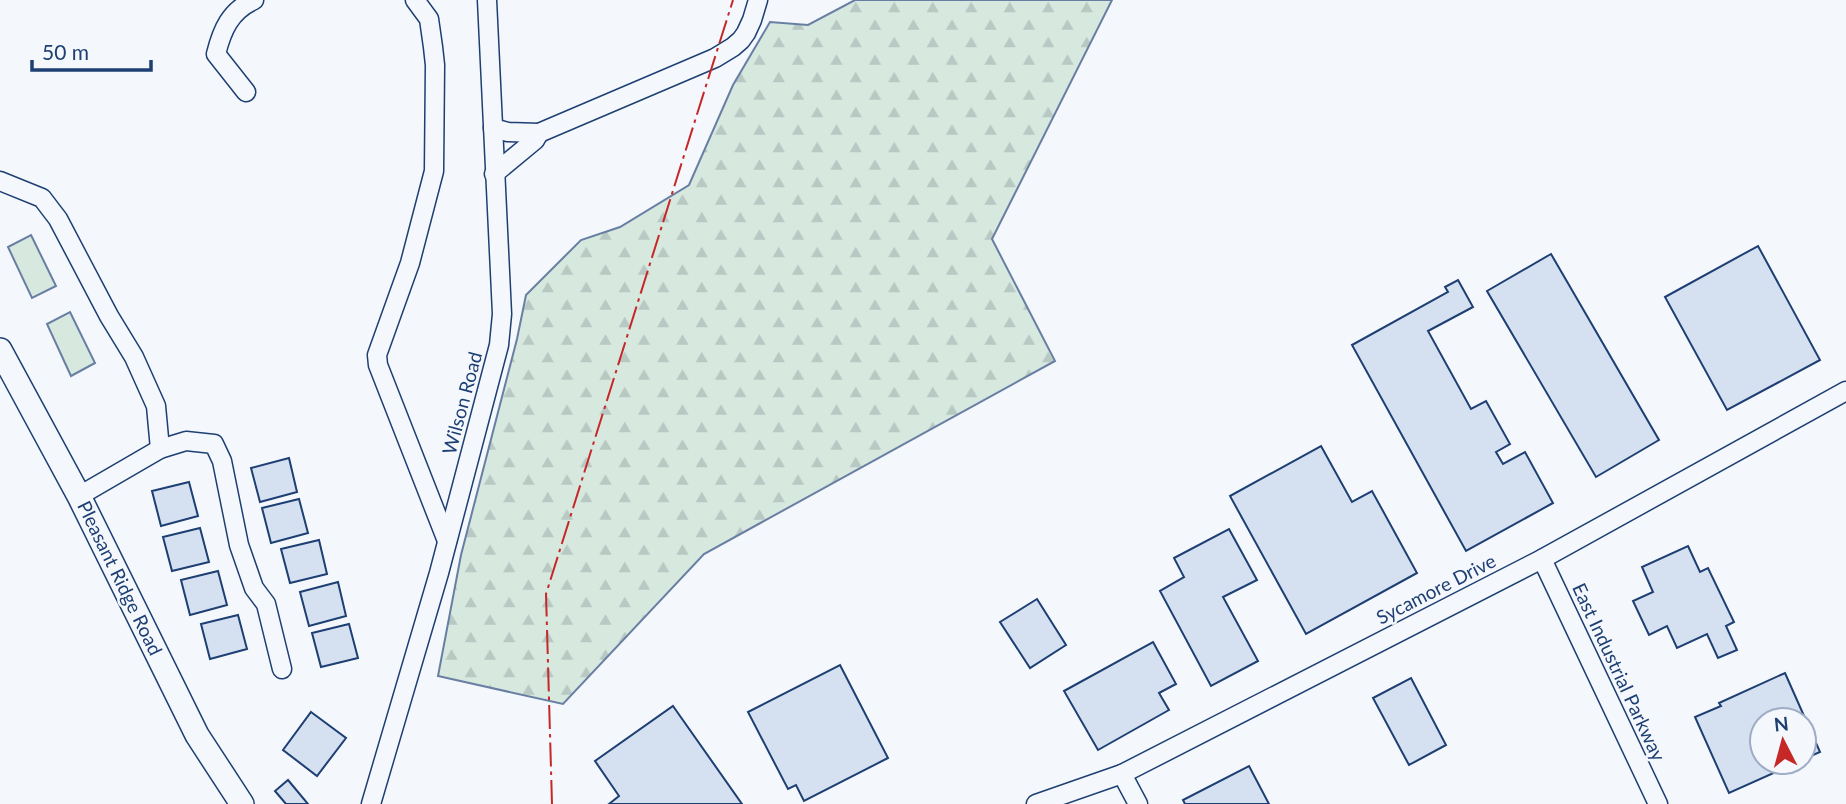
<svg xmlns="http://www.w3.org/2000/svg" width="1846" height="804" viewBox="0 0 1846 804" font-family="Lato,sans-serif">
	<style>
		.forest { fill: url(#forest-firs); stroke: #687fa3; stroke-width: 2 }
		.pitch { fill: #d7e8df; stroke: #687fa3; stroke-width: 2 }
		.building { fill: #d5e0f0; stroke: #1d3f73; stroke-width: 2 }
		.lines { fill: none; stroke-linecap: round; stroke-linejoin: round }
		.minor-casing { stroke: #1d3f73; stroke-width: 21 }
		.major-casing { stroke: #1d3f73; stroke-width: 26 }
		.minor { stroke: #f4f7fb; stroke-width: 18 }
		.major { stroke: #f4f7fb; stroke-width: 23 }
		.power { stroke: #c62828; stroke-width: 2; stroke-dasharray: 24 5 3.5 5; stroke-linecap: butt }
		.labels { text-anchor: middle; stroke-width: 5; stroke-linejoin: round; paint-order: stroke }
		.street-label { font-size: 19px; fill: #1d3f73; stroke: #f4f7fb }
	</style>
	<defs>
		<pattern id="forest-firs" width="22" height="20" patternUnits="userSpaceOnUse" patternTransform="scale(1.75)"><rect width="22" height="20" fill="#d7e8df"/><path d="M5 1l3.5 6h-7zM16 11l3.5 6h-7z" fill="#b8c8c3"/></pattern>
	</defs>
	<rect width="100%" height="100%" fill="#f4f7fb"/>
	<path class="forest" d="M855,0h257l-120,239 63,122 -351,193 -141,150 -125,-28 23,-121 56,-216 9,-44 55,-55 39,-13 69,-42 44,-100 37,-63 38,3z"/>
	<g class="pitch">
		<path d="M31,235l25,51 -24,12 -24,-51z"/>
		<path d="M70,312l25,51 -24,13 -24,-52z"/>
	</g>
	<g class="building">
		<path d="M1758,246l62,114 -93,50 -62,-113z"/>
		<path d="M1551,254l108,186 -63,37 -109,-186z"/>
		<path d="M1458,280l15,27 -45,24 43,78 15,-8 24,43 -14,8 7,12 22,-12 28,51 -87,48 -114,-206 96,-53 -3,-5z"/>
		<path d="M1321,446l31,56 20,-11 45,82 -111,61 -76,-138z"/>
		<path d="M289,458l8,34 -37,10 -9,-34z"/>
		<path d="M189,482l9,34 -37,10 -9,-35z"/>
		<path d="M299,499l9,34 -37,10 -9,-35z"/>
		<path d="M200,528l9,34 -37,9 -9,-34z"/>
		<path d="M1229,529l28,51 -34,17 35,64 -47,25 -51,-95 24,-14 -10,-19z"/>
		<path d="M319,540l8,34 -37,9 -9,-34z"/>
		<path d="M1688,546l12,26 8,-4 26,54 -8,4 11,24 -19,8 -11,-24 -30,14 -10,-22 -18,9 -16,-34 20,-9 -11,-25z"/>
		<path d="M218,571l9,34 -37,10 -9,-35z"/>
		<path d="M338,582l8,34 -37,10 -9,-34z"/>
		<path d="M1037,599l29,46 -36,23 -30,-46z"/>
		<path d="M238,615l9,34 -37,10 -9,-35z"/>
		<path d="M349,624l9,34 -37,9 -9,-34z"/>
		<path d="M1153,642l23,42 -17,9 10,17 -71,40 -34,-59z"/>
		<path d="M840,665l48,93 -84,43 -8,-16 -8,4 -40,-77z"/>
		<path d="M1785,673l35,79 -16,7v-39h-42v42h36l-69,31 -34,-76 26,-11 -2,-3z"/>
		<path d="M1411,678l35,67 -37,20 -36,-67z"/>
		<path d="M673,706l69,98h-133l10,-8 -24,-35z"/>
		<path d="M311,712l35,26 -29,38 -34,-26z"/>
		<path d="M1249,766l20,38h-84l-2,-4z"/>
		<path d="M288,780l20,24h-22l-11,-13z"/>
	</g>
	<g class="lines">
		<defs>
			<g id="minor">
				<path d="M415,0l14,19 4,28 2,18 -1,106 -24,92 -33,92 1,10 69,176"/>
				<path d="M246,92l-30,-38c6,-24 14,-43 38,-54"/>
				<path d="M493,128l15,4 31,1 176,-75 18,-11 8,-7 5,-7 6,-13 6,-20"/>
				<path d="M494,174l41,-34 4,-7"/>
				<path d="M0,181l42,17 16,21 51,97 25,41 22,49 4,43"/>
				<path d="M79,496l81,-47 26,-8 28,3 8,17 17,84 15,43 12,16 16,65"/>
				<path d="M1542,559l116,245"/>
				<path d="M1122,774l16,30"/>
				<path d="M371,804l68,-231 60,-228 3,-31 -15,-314"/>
				<path d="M1036,804l86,-30 420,-215 304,-168"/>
			</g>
			<path id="major" d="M0,350l79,146 118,239 45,69"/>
		</defs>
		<use href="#minor" class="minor-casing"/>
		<use href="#major" class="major-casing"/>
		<use href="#minor" class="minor"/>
		<use href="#major" class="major"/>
		<path class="power" d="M552,804l-6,-210 187,-594"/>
	</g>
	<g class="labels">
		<g class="street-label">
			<text transform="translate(462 403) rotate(-75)" y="7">Wilson Road</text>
			<text transform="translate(120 578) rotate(64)" y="7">Pleasant Ridge Road</text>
			<text transform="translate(1436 589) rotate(-27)" y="7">Sycamore Drive</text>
			<text transform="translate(1619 672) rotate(65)" y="7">East Industrial Parkway</text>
		</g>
	</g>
	<g transform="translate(1783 741) rotate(354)"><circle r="33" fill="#f4f7fb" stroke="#9eadc5" stroke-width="2"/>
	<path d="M0-5L12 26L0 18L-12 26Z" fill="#c62828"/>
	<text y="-10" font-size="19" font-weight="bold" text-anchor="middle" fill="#1d3f73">N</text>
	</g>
	<path d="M32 60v10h119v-10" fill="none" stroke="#1d3f73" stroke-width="3.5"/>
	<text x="42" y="60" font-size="21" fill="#1d3f73" stroke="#f4f7fb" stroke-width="5" paint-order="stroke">50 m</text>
</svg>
